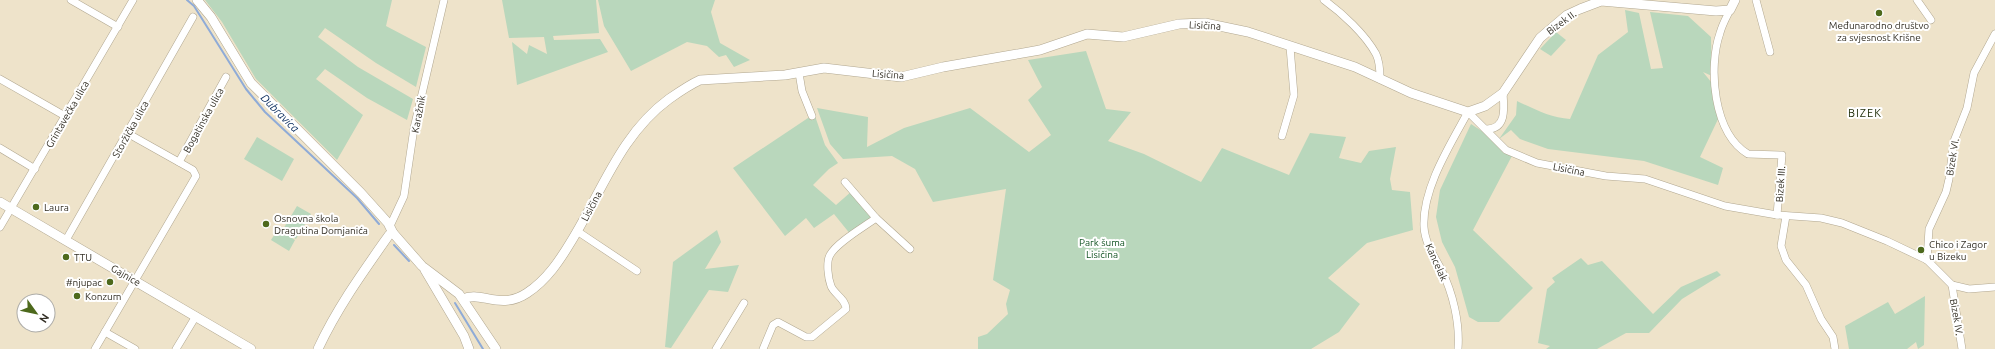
<svg xmlns="http://www.w3.org/2000/svg" width="1995" height="349" viewBox="0 0 1995 349" font-family="Ubuntu,sans-serif">
	<style>
		.green { fill: #b9d7bc }
		.lines { fill: none; stroke-linecap: round; stroke-linejoin: round }
		.stream { stroke: #8fabd7; stroke-width: 2 }
		.minor-casing { stroke: #b1a790; stroke-width: 8 }
		.tertiary-casing { stroke: #b1a790; stroke-width: 10 }
		.minor { stroke: #fff; stroke-width: 7 }
		.tertiary { stroke: #fff; stroke-width: 9 }
		.poi-dot { fill: #4d691c; stroke: #fff; stroke-width: 1.5 }
		.labels { text-anchor: middle; stroke-width: 4; stroke-linejoin: round; paint-order: stroke }
		.street-label { font-size: 10px; fill: #332f25; stroke: #fff }
		.poi-label { font-size: 10px; fill: #332f25; stroke: #fff; text-anchor: start }
		.park-label { font-size: 10px; fill: #135423; stroke: #fff }
		.water-label { font-size: 11px; font-style: italic; fill: #04275a; stroke: #fff }
		.neighbourhood-label { font-size: 11px; letter-spacing: 1px; fill: #212f0b; stroke: #fff }
	</style>
	<rect width="100%" height="100%" fill="#eee3ca"/>
	<g class="green">
		<path d="M205,0h187l-6,26 40,21 -10,40 -40,-24 -51,-35 -7,9 40,30 55,32 -6,21 -40,-22 -42,-29 -9,10 47,36 -26,45 -81,-81 -34,-57z"/>
		<path d="M502,0h94l3,33 -46,3 1,4 46,-1 8,13 -91,33 -5,-43 15,12 2,-9 18,9 -3,-17 -35,1z"/>
		<path d="M598,0h117l-4,12 9,31 30,17 -16,7 -8,-12 -7,2 -12,-11 -20,-4 -56,29 -27,-45z"/>
		<path d="M1625,10l14,3 12,56 12,-1 -13,-56 38,4 23,21 1,39 -9,-4 13,16 4,27 -20,42 23,11 -5,17 -74,-24 -96,-12 -28,-10 -9,-9 -12,9 17,-24 1,-14c17,8 34,17 53,18l28,-64 30,-23z"/>
		<path d="M1556,32l10,8 -15,16 -11,-7z"/>
		<path d="M1086,51l20,58 25,3 -23,29 36,13 57,28 21,-34 67,27 21,-42 36,4 -7,21 22,5 8,-12 27,-4 -6,32 2,11 18,2 3,38 -46,13 -39,35 32,26 -21,28 -28,17h-333v-12l9,-3 21,-20 -2,-10 4,-14 -17,-10 13,-91 -73,13 -18,-33 -23,-13 -49,3 -13,-15 -13,-36 51,9 -1,30 37,-19 66,-20 59,44 22,-17 -23,-35 14,-13 -14,-27z"/>
		<path d="M815,116l10,29 13,18 -9,6 -16,16 23,20 16,-14 23,23 -24,21 -17,-21 -20,14 -8,-10 -21,18 -52,-68 75,-50z"/>
		<path d="M1471,124l43,28 -41,78 60,58 -34,34h-21l-9,-5 -14,-50 -13,-25 -6,-25 4,-27z"/>
		<path d="M257,137l37,22 -12,22 -38,-22z"/>
		<path d="M297,206l14,8 -15,25 -14,-8z"/>
		<path d="M278,229l17,11 -6,11 -18,-11z"/>
		<path d="M717,230l4,12 -16,27 34,-4 -11,27 -19,-2 -38,58 -6,-1 8,-85z"/>
		<path d="M1581,258l7,7 14,-4 51,53 28,-27 36,-16 4,4 -39,24 -33,34h-23l-29,16h-51l4,-3 -12,-3 9,-54 8,-7 -3,-4z"/>
		<path d="M1925,296l-1,49 -6,4 -2,-7 -9,7h-58l-4,-23 43,-24 7,12z"/>
	</g>
	<g class="lines">
		<g class="stream">
			<path d="M187,0l7,6 52,83 19,23 92,86 22,26"/>
			<path d="M394,245l15,16"/>
			<path d="M455,303l28,46"/>
		</g>
		<defs>
			<g id="minor">
				<path d="M71,0l47,27"/>
				<path d="M1324,0c18,13 41,34 52,54 4,8 4,17 4,25"/>
				<path d="M1756,0l14,52"/>
				<path d="M1917,0l14,20"/>
				<path d="M1730,10c-4,8 -8,15 -10,23 -12,34 -7,100 28,121l34,1 -5,60 44,3 21,5 45,18 40,19 25,25 17,4 26,-2"/>
				<path d="M799,73l3,18 10,25"/>
				<path d="M0,79l65,37"/>
				<path d="M1487,129c20,0 17,-22 16,-36"/>
				<path d="M1282,136l12,-41 -4,-48"/>
				<path d="M0,148l35,21"/>
				<path d="M179,162l47,-85"/>
				<path d="M845,182l31,36 34,31"/>
				<path d="M1786,216l-5,30 5,14 20,25 15,34 12,18 2,12"/>
				<path d="M390,226l14,-30 10,-68 30,-128"/>
				<path d="M0,227l133,-227"/>
				<path d="M577,231l60,40"/>
				<path d="M66,240l127,-223"/>
				<path d="M1927,260l2,-31 17,-37 3,-13 5,-38 13,-33 7,-35 21,-39"/>
				<path d="M1952,285l10,64"/>
				<path d="M105,332l30,17"/>
				<path d="M95,349l101,-173 -3,-6 -66,-37"/>
				<path d="M176,349l20,-33"/>
				<path d="M716,349l28,-46"/>
				<path d="M763,349l10,-24 5,-3 28,15h6l34,-28c0,-10 -12,-15 -15,-23 -3,-8 -5,-24 -1,-31 7,-13 34,-28 46,-37"/>
				<path d="M1458,349c2,-26 -5,-56 -17,-80 -7,-13 -16,-26 -17,-42 -2,-38 26,-82 44,-115l38,38 31,13 69,13 39,3 80,27 52,9"/>
			</g>
			<g id="tertiary">
				<path d="M197,0l14,17 40,66 110,110 27,30 5,10 29,33 37,28 37,55"/>
				<path d="M0,202l251,147"/>
				<path d="M425,270l39,66 5,13"/>
				<path d="M463,299c17,-9 37,12 64,-6 20,-13 33,-33 45,-53 30,-49 49,-106 97,-141 10,-7 20,-14 31,-19l85,-5 39,-7 77,9 42,-10 97,-17 47,-16 36,3 56,-13 26,-1 43,9 107,35 56,26 57,19 17,-6 18,-13 37,-55 27,-23 13,-6 21,-8 115,10 14,-1 5,-10"/>
				<path d="M318,349c19,-41 45,-77 71,-114l4,-2"/>
			</g>
		</defs>
		<use href="#minor" class="minor-casing"/>
		<use href="#tertiary" class="tertiary-casing"/>
		<use href="#minor" class="minor"/>
		<use href="#tertiary" class="tertiary"/>
	</g>
	<g class="poi-dot">
		<circle cx="1879" cy="13" r="4"/>
		<circle cx="36" cy="207" r="4"/>
		<circle cx="266" cy="224" r="4"/>
		<circle cx="1921" cy="250" r="4"/>
		<circle cx="66" cy="257" r="4"/>
		<circle cx="110" cy="282" r="4"/>
		<circle cx="77" cy="296" r="4"/>
	</g>
	<g class="labels">
		<g class="street-label">
			<text transform="translate(1561 22) rotate(-36)" y="4">Bizek II.</text>
			<text transform="translate(1205 25) rotate(3)" y="4">Lisičina</text>
			<text transform="translate(888 74) rotate(4)" y="4">Lisičina</text>
			<text transform="translate(67 114) rotate(-60)" y="4">Grintavečka ulica</text>
			<text transform="translate(418 114) rotate(-79)" y="4">Karažnik</text>
			<text transform="translate(203 120) rotate(-61)" y="4">Bogatinska ulica</text>
			<text transform="translate(130 129) rotate(-61)" y="4">Storžička ulica</text>
			<text transform="translate(1952 157) rotate(-81)" y="4">Bizek VI.</text>
			<text transform="translate(1569 169) rotate(11)" y="4">Lisičina</text>
			<text transform="translate(1780 184) rotate(-86)" y="4">Bizek III.</text>
			<text transform="translate(591 206) rotate(-62)" y="4">Lisičina</text>
			<text transform="translate(1437 262) rotate(66)" y="4">Kancelak</text>
			<text transform="translate(126 275) rotate(30)" y="4">Gajnice</text>
			<text transform="translate(1957 317) rotate(80)" y="4">Bizek IV.</text>
		</g>
		<g class="poi-label">
			<text x="1879" y="29" text-anchor="middle">Međunarodno društvo<tspan x="1879" dy="12">za svjesnost Krišne</tspan></text>
			<text x="44" y="211">Laura</text>
			<text x="274" y="222">Osnovna škola<tspan x="274" dy="12">Dragutina Domjanića</tspan></text>
			<text x="1929" y="248">Chico i Zagor<tspan x="1929" dy="12">u Bizeku</tspan></text>
			<text x="74" y="261">TTU</text>
			<text x="102" y="286" text-anchor="end">#njupac</text>
			<text x="85" y="300">Konzum</text>
		</g>
		<g class="park-label">
			<text x="1102" y="246">Park šuma<tspan x="1102" dy="12">Lisičina</tspan></text>
		</g>
		<g class="water-label">
			<text transform="translate(280 113) rotate(45)" y="4">Dubravica</text>
		</g>
		<g class="neighbourhood-label">
			<text x="1865" y="117">BIZEK</text>
		</g>
	</g>
	<g transform="translate(36 313) rotate(123)"><circle r="19" fill="#ffffff" stroke="#adaca8"/>
	<path d="M0-3L7 15L0 10L-7 15Z" fill="#4d691c"/>
	<text y="-6" font-size="11" font-weight="bold" text-anchor="middle" fill="#332f25">N</text>
	</g>
</svg>
